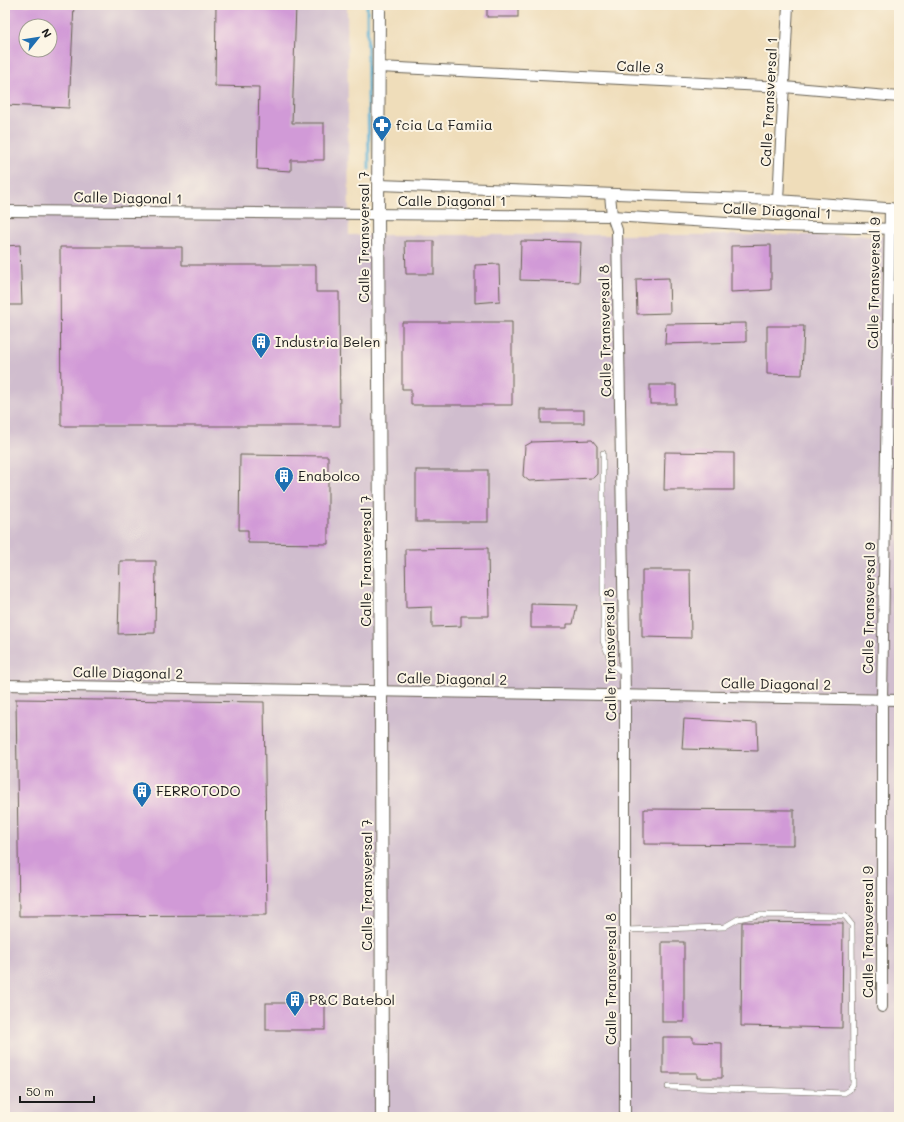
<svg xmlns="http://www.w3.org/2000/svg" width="904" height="1122" viewBox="0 0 904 1122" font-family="Mali,sans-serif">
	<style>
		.industrial { fill: #d0bdce; fill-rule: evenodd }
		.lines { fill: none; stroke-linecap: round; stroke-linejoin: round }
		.stream { stroke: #59b1d6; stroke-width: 3 }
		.building { fill: #d19ad7; fill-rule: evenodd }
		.service-casing { stroke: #666053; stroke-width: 6 }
		.minor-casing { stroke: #666053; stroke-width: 12 }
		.tertiary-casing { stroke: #666053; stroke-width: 14 }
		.service { stroke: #fff; stroke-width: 5 }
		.minor { stroke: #fff; stroke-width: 10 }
		.tertiary { stroke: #fff; stroke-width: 12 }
		.labels { text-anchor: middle; stroke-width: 4; stroke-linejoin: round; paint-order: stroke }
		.street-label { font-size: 14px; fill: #1c1c1c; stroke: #fcf5e5 }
		.poi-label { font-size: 14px; fill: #1c1c1c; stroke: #fcf5e5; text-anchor: start }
	</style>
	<rect width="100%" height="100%" fill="#fcf5e5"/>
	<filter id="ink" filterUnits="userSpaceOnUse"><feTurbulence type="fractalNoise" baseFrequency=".025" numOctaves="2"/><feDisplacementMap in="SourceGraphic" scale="8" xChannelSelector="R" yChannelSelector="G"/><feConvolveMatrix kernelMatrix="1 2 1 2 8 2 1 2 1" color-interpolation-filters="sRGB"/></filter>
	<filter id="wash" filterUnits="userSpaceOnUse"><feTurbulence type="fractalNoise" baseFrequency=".012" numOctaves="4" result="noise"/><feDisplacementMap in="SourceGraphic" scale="16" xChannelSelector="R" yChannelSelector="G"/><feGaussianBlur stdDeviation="0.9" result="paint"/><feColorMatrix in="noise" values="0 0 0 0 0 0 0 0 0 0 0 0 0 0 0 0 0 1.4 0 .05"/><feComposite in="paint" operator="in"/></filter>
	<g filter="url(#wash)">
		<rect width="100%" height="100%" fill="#efddba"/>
		<path class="industrial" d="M5,5h342l2,230h504l46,2v880h-894zM26,26h24v24h-24z"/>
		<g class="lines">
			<path class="stream" d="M367,5l2,164"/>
		</g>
		<g id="blocks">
			<g class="building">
				<path d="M5,5h69l-5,103 -64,-3zM26,26h24v24h-24z"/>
				<path d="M216,5h80l-4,118h32v37h-33v11l-34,-2 2,-82 -44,-1z"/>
				<rect x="487" y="5" width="31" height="12"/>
				<path d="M405,241h29v33h-28z"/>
				<path d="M521,241l60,1 -2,40 -59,-2z"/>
				<path d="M20,245l2,60h-17v-59z"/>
				<path d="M771,245v45l-40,2v-46z"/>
				<path d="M60,247h122v18h134v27h23l1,134h-279z"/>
				<path d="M499,264l1,37 -25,2v-38z"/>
				<path d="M669,278l1,35 -33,1 -1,-35z"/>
				<path d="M402,322h110v83h-101v-16h-9z"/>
				<path d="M746,323v19l-81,2 1,-20z"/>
				<path d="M767,326h37l-2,49 -35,-1z"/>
				<rect x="650" y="385" width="26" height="19"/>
				<rect x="541" y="410" width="43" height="13"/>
				<path d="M592,440l5,6v28l-4,4 -64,3 -6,-5 2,-30 7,-4z"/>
				<path d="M665,452l69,1v37h-70z"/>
				<path d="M240,455l88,1v88l-80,-1v-13h-9z"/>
				<rect x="416" y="470" width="72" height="52"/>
				<path d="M488,548l1,68h-28v10l-29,1v-20l-26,1 -1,-59z"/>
				<path d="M120,561h36l-1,72 -37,1z"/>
				<path d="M642,570h48l1,68 -49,-1z"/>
				<path d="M531,604l46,1 -4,19h-6v4h-36z"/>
				<path d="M16,699l248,3 3,213 -248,1z"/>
				<path d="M684,719l73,4 1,28 -76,-2z"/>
				<path d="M644,809l150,1v35l-150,-1z"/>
				<path d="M742,922l101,1 -1,105 -101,-2z"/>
				<rect x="662" y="942" width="22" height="80"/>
				<rect x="266" y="1003" width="59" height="27"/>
				<path d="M663,1037h30v5l29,1v35h-25v-5h-34z"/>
			</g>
		</g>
	</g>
	<g filter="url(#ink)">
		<use href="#blocks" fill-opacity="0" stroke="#666053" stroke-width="1"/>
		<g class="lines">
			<defs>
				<g id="service">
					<path d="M603,453v188l9,23 12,10"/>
					<path d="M625,930l99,-3 14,-8 21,-4 86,1 7,9 1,159 -4,6 -5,3 -176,-6"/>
				</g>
				<g id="minor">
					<path d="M379,67l405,20 115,10"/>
					<path d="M379,185l399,15 121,9"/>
					<path d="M610,194l2,22 5,14 8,466v421"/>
					<path d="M778,200l10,-195"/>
					<path d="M5,211l607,5 163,10 124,3"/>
					<path d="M5,685l894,15"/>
					<path d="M882,1007v-308l8,-491"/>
				</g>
				<path id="tertiary" d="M379,5l-1,209 3,478 1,425"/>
			</defs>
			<use href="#service" class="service-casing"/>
			<use href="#minor" class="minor-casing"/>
			<use href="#tertiary" class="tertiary-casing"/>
			<use href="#service" class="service"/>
			<use href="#minor" class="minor"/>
			<use href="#tertiary" class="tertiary"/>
		</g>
	</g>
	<defs>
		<symbol id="pharmacy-pin" viewBox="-11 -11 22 30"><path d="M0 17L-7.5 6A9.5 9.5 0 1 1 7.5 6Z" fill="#1f6fb2" stroke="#fcf5e5"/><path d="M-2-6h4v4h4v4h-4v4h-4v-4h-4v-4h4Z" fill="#fff"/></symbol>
		<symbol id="building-pin" viewBox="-11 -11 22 30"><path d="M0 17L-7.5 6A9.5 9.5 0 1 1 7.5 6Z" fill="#1f6fb2" stroke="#fcf5e5"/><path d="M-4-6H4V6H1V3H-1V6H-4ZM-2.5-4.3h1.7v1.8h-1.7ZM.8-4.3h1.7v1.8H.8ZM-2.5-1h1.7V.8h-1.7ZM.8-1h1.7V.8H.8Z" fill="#fff"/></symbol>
	</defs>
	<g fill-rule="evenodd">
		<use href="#pharmacy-pin" x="371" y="114" width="22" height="30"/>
		<use href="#building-pin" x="250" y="331" width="22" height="30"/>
		<use href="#building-pin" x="273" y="465" width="22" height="30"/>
		<use href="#building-pin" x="131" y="780" width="22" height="30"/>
		<use href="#building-pin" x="284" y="989" width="22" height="30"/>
	</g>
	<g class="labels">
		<g class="street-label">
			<text transform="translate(640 67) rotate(3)" y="5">Calle 3</text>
			<text transform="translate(769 102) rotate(-87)" y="5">Calle Transversal 1</text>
			<text transform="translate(128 198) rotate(1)" y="5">Calle Diagonal 1</text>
			<text x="452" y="206">Calle Diagonal 1</text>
			<text transform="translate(777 211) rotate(3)" y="5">Calle Diagonal 1</text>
			<text transform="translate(364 237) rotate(-90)" y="5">Calle Transversal 7</text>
			<text transform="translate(874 283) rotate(-89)" y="5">Calle Transversal 9</text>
			<text transform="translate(605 331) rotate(-91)" y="5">Calle Transversal 8</text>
			<text transform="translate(366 561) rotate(-90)" y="5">Calle Transversal 7</text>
			<text transform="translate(869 608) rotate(-89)" y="5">Calle Transversal 9</text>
			<text transform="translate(610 655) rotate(-91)" y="5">Calle Transversal 8</text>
			<text transform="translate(128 673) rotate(1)" y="5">Calle Diagonal 2</text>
			<text transform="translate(452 679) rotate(1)" y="5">Calle Diagonal 2</text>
			<text transform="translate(776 684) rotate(1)" y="5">Calle Diagonal 2</text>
			<text transform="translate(367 885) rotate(-90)" y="5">Calle Transversal 7</text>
			<text transform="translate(868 932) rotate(-90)" y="5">Calle Transversal 9</text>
			<text transform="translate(611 979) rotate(-90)" y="5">Calle Transversal 8</text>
		</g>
		<g class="poi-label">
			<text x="396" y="130">fcia La Famiia</text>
			<text x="275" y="347">Industria Belen</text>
			<text x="298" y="481">Enabolco</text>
			<text x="156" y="796">FERROTODO</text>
			<text x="309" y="1005">P&amp;C Batebol</text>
		</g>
	</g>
	<rect width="904" height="1122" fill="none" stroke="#fcf5e5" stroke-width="20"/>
	<g transform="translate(38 38) rotate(60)"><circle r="19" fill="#fcf5e5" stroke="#a29e95"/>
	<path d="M0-3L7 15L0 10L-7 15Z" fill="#1f6fb2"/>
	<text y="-6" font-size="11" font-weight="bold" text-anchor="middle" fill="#1c1c1c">N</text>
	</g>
	<path d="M20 1096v6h74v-6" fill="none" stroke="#1c1c1c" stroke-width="2"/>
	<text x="26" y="1096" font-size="12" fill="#1c1c1c" stroke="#fcf5e5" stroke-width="3" paint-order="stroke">50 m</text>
</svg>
